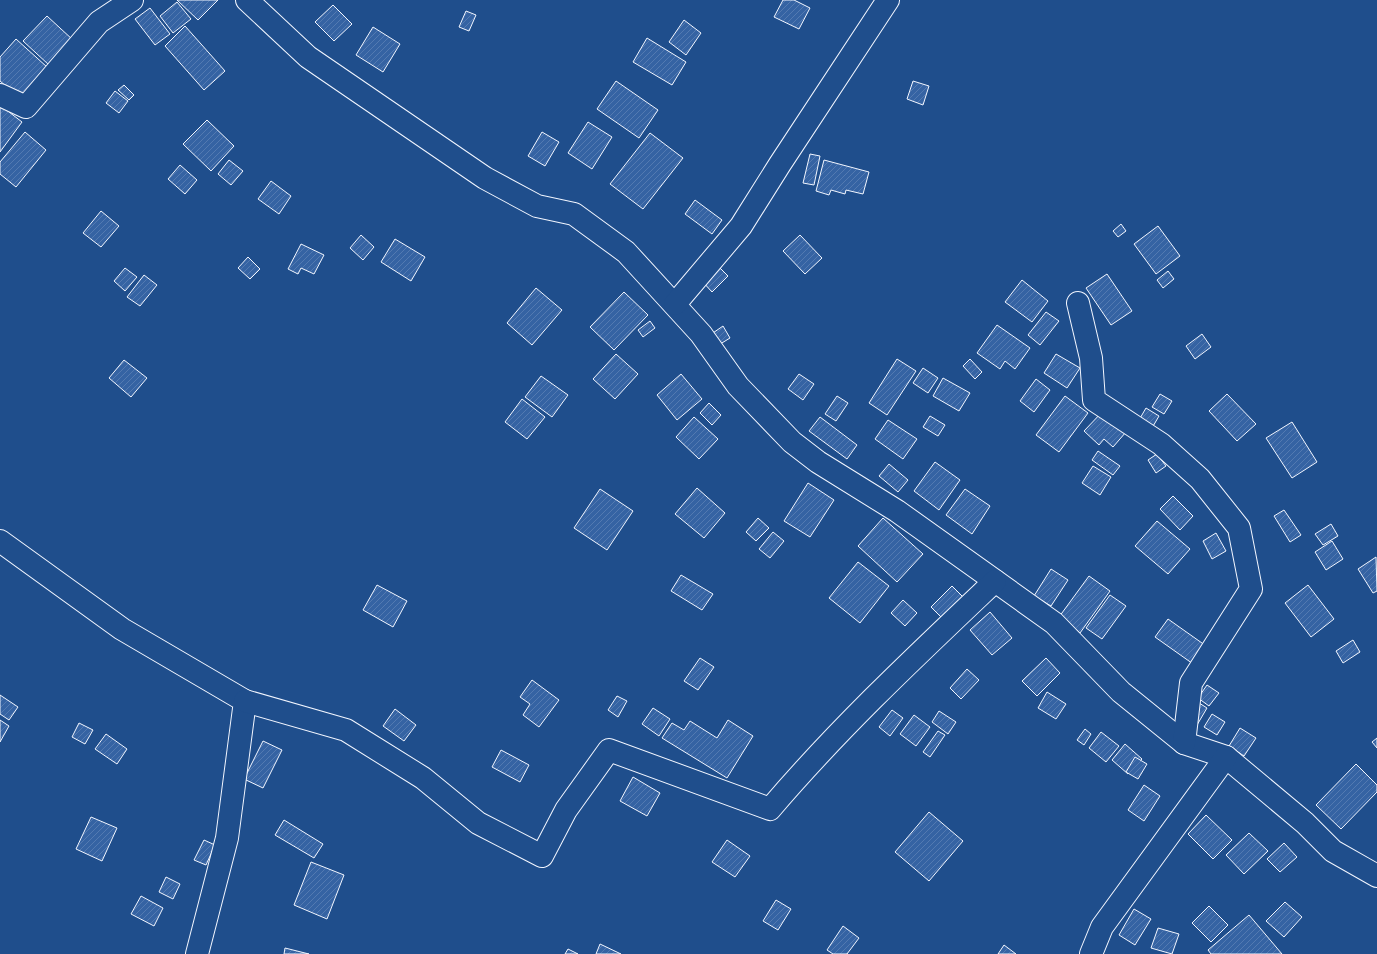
<svg xmlns="http://www.w3.org/2000/svg" width="1377" height="954" viewBox="0 0 1377 954" font-family="'DejaVu Sans',sans-serif">
	<style>
		.building { fill: url(#building-hatch); stroke: #f2f6ff }
		.lines { fill: none; stroke-linecap: round; stroke-linejoin: round }
		.minor-casing { stroke: #f2f6ff; stroke-width: 24 }
		.minor { stroke: #1f4e8c; stroke-width: 22 }
	</style>
	<defs>
		<pattern id="building-hatch" width="6" height="6" patternUnits="userSpaceOnUse"><rect width="6" height="6" fill="#3563a3"/><path d="M-1 1l2-2M0 6l6-6M5 7l2-2" fill="none" stroke="#537ab1"/></pattern>
	</defs>
	<rect width="100%" height="100%" fill="#1f4e8c"/>
	<g class="building">
		<path d="M177,0h41l-20,20z"/>
		<path d="M783,0h11l16,8 -11,21 -25,-12z"/>
		<path d="M177,2l14,17 -18,14 -13,-17z"/>
		<path d="M333,5l19,19 -18,17 -19,-19z"/>
		<path d="M150,8l20,26 -15,11 -20,-26z"/>
		<path d="M466,11l10,4 -7,16 -10,-4z"/>
		<path d="M47,16l26,24 -24,25 -26,-24z"/>
		<path d="M684,20l17,13 -15,22 -17,-13z"/>
		<path d="M185,26l40,45 -21,19 -39,-44z"/>
		<path d="M373,27l27,17 -17,28 -27,-17z"/>
		<path d="M647,38l39,24 -14,23 -39,-23z"/>
		<path d="M16,39l31,28 -27,31 -20,-17v-24z"/>
		<path d="M616,81l42,29 -19,28 -42,-29z"/>
		<path d="M913,81l16,5 -6,19 -16,-6z"/>
		<path d="M124,85l10,10 -5,5 -11,-10z"/>
		<path d="M115,91l13,10 -9,12 -13,-10z"/>
		<path d="M0,105l22,17 -22,30z"/>
		<path d="M207,120l27,26 -23,25 -28,-27z"/>
		<path d="M588,122l24,15 -20,32 -24,-16z"/>
		<path d="M25,132l21,18 -30,37 -16,-13v-12z"/>
		<path d="M542,132l17,10 -14,24 -17,-10z"/>
		<path d="M650,133l33,25 -40,51 -33,-25z"/>
		<path d="M810,154l10,2 -6,29 -11,-2z"/>
		<path d="M229,160l14,11 -12,14 -13,-11z"/>
		<path d="M824,160l45,12 -6,22 -17,-4 -1,4 -14,-4 -2,5 -13,-4z"/>
		<path d="M180,165l17,15 -12,14 -17,-15z"/>
		<path d="M271,181l20,15 -12,18 -21,-15z"/>
		<path d="M695,200l27,20 -10,14 -27,-20z"/>
		<path d="M101,211l18,15 -18,21 -18,-14z"/>
		<path d="M1121,224l5,7 -8,6 -5,-6z"/>
		<path d="M1158,226l22,30 -24,18 -22,-30z"/>
		<path d="M361,235l13,12 -11,13 -13,-12z"/>
		<path d="M800,235l22,23 -17,16 -22,-23z"/>
		<path d="M395,239l30,18 -14,24 -30,-19z"/>
		<path d="M301,244l23,11 -10,19 -13,-6 -3,6 -10,-5z"/>
		<path d="M248,257l12,12 -10,10 -12,-11z"/>
		<path d="M718,266l10,10 -16,16 -10,-11z"/>
		<path d="M125,268l12,9 -12,14 -11,-10z"/>
		<path d="M1168,271l6,8 -11,9 -6,-8z"/>
		<path d="M1107,274l25,37 -21,14 -25,-37z"/>
		<path d="M144,275l13,10 -17,21 -13,-9z"/>
		<path d="M1022,280l26,21 -16,21 -27,-20z"/>
		<path d="M536,288l26,22 -30,35 -25,-22z"/>
		<path d="M624,292l24,23 -34,35 -24,-23z"/>
		<path d="M1046,312l13,9 -19,24 -12,-10z"/>
		<path d="M650,321l5,7 -12,9 -5,-7z"/>
		<path d="M997,325l33,23 -15,21 -10,-8 -5,8 -23,-16z"/>
		<path d="M723,326l7,12 -13,8 -7,-11z"/>
		<path d="M1202,334l9,13 -16,12 -9,-13z"/>
		<path d="M616,354l22,20 -23,25 -22,-20z"/>
		<path d="M1056,354l24,14 -13,20 -23,-15z"/>
		<path d="M897,359l19,12 -29,44 -18,-12z"/>
		<path d="M970,359l12,13 -7,7 -12,-13z"/>
		<path d="M124,360l23,18 -16,19 -22,-19z"/>
		<path d="M923,368l15,10 -10,15 -15,-10z"/>
		<path d="M681,374l21,25 -25,21 -20,-25z"/>
		<path d="M799,374l15,10 -11,16 -15,-11z"/>
		<path d="M541,376l27,19 -16,22 -27,-20z"/>
		<path d="M943,378l27,15 -11,18 -26,-15z"/>
		<path d="M1036,379l14,11 -16,22 -14,-11z"/>
		<path d="M1160,394l12,7 -8,13 -12,-7z"/>
		<path d="M1227,394l29,30 -19,17 -28,-30z"/>
		<path d="M837,396l11,7 -12,18 -11,-7z"/>
		<path d="M1065,396l23,17 -29,39 -23,-17z"/>
		<path d="M522,399l23,18 -18,22 -22,-17z"/>
		<path d="M709,403l12,12 -9,10 -12,-12z"/>
		<path d="M1146,408l13,8 -7,12 -13,-8z"/>
		<path d="M1103,411l23,21 -13,15 -9,-8 -5,6 -15,-14z"/>
		<path d="M930,416l15,9 -7,11 -15,-9z"/>
		<path d="M694,417l24,22 -19,20 -23,-22z"/>
		<path d="M820,417l37,28 -10,14 -38,-28z"/>
		<path d="M888,420l29,19 -14,20 -28,-20z"/>
		<path d="M1292,422l25,40 -25,16 -26,-40z"/>
		<path d="M1098,451l22,15 -7,9 -21,-15z"/>
		<path d="M1157,454l9,12 -10,7 -8,-13z"/>
		<path d="M935,462l25,18 -21,30 -25,-19z"/>
		<path d="M889,464l19,16 -10,12 -19,-16z"/>
		<path d="M1093,466l18,11 -11,18 -18,-12z"/>
		<path d="M808,483l26,17 -24,37 -26,-16z"/>
		<path d="M697,488l28,25 -21,25 -29,-24z"/>
		<path d="M600,489l33,22 -26,39 -33,-22z"/>
		<path d="M965,489l25,17 -18,28 -26,-19z"/>
		<path d="M1173,496l20,20 -13,14 -20,-21z"/>
		<path d="M1284,510l17,25 -11,7 -16,-26z"/>
		<path d="M758,518l11,10 -13,13 -10,-9z"/>
		<path d="M883,518l40,36 -26,28 -39,-36z"/>
		<path d="M1157,521l33,28 -22,25 -33,-28z"/>
		<path d="M1331,524l7,12 -15,9 -8,-11z"/>
		<path d="M773,532l11,9 -14,17 -11,-9z"/>
		<path d="M1216,533l10,18 -14,8 -9,-18z"/>
		<path d="M1332,541l11,18 -17,11 -11,-18z"/>
		<path d="M1376,557l1,34 -4,2 -15,-24z"/>
		<path d="M858,562l31,24 -29,37 -31,-25z"/>
		<path d="M1051,569l17,11 -17,26 -17,-10z"/>
		<path d="M681,575l32,19 -11,16 -31,-19z"/>
		<path d="M1089,576l21,15 -30,42 -21,-16z"/>
		<path d="M377,585l30,16 -14,26 -30,-17z"/>
		<path d="M1308,585l26,34 -23,18 -26,-34z"/>
		<path d="M952,586l14,14 -21,21 -14,-14z"/>
		<path d="M1110,595l16,11 -24,33 -16,-11z"/>
		<path d="M903,600l14,13 -12,13 -14,-13z"/>
		<path d="M990,612l22,26 -20,17 -22,-25z"/>
		<path d="M1168,619l41,29 -13,18 -41,-29z"/>
		<path d="M1353,640l7,12 -17,11 -7,-12z"/>
		<path d="M700,658l14,9 -16,23 -14,-9z"/>
		<path d="M1046,658l14,15 -23,23 -15,-15z"/>
		<path d="M967,669l12,11 -18,19 -11,-11z"/>
		<path d="M532,680l27,20 -20,27 -16,-12 7,-11 -10,-7z"/>
		<path d="M1207,685l12,8 -10,13 -11,-8z"/>
		<path d="M1047,692l19,12 -10,15 -18,-11z"/>
		<path d="M0,695l18,12 -9,13 -9,-6z"/>
		<path d="M617,696l10,5 -9,16 -10,-7z"/>
		<path d="M1196,701l11,7 -10,17z"/>
		<path d="M653,708l17,11 -11,17 -17,-12z"/>
		<path d="M395,709l21,16 -12,16 -21,-15z"/>
		<path d="M892,710l11,8 -13,18 -11,-9z"/>
		<path d="M939,711l17,11 -8,12 -16,-12z"/>
		<path d="M1212,714l13,8 -8,13 -13,-8z"/>
		<path d="M914,715l16,12 -14,19 -16,-12z"/>
		<path d="M0,720l9,6 -9,16z"/>
		<path d="M728,720l25,16 -26,42 -65,-40 10,-15 12,7 6,-9 27,17z"/>
		<path d="M79,723l14,7 -8,14 -13,-7z"/>
		<path d="M1240,728l16,10 -12,18 -15,-10z"/>
		<path d="M1085,729l6,5 -7,11 -7,-5z"/>
		<path d="M938,731l7,4 -15,22 -7,-5z"/>
		<path d="M1101,732l18,14 -13,16 -17,-14z"/>
		<path d="M106,734l21,15 -10,15 -22,-15z"/>
		<path d="M1377,738v10l-5,-6z"/>
		<path d="M263,741l19,9 -19,38 -19,-9z"/>
		<path d="M1125,744l17,15 -14,15 -16,-14z"/>
		<path d="M501,750l28,15 -9,17 -28,-15z"/>
		<path d="M1135,757l12,7 -9,15 -12,-7z"/>
		<path d="M1356,764l21,21v7l-36,37 -25,-24z"/>
		<path d="M633,777l27,16 -13,23 -27,-15z"/>
		<path d="M1144,785l16,11 -16,25 -16,-11z"/>
		<path d="M929,812l34,29 -34,40 -34,-29z"/>
		<path d="M1206,815l26,25 -19,19 -25,-25z"/>
		<path d="M91,817l26,11 -15,33 -26,-12z"/>
		<path d="M284,820l39,24 -9,14 -39,-23z"/>
		<path d="M1249,833l19,18 -24,23 -18,-19z"/>
		<path d="M204,840l11,5 -9,20 -12,-5z"/>
		<path d="M727,840l23,16 -15,21 -23,-15z"/>
		<path d="M1284,843l13,14 -17,15 -13,-13z"/>
		<path d="M311,862l33,13 -17,44 -33,-14z"/>
		<path d="M166,877l14,7 -7,15 -14,-7z"/>
		<path d="M141,896l22,12 -9,18 -23,-12z"/>
		<path d="M776,900l15,9 -13,21 -15,-9z"/>
		<path d="M1285,902l17,15 -18,20 -18,-16z"/>
		<path d="M1209,906l19,19 -17,17 -19,-19z"/>
		<path d="M1134,909l17,10 -16,26 -16,-10z"/>
		<path d="M1249,915l33,39h-71l-3,-4z"/>
		<path d="M843,926l16,12 -12,16h-14l-6,-4z"/>
		<path d="M1158,928l21,6 -7,20 -21,-6z"/>
		<path d="M600,944l21,10h-25z"/>
		<path d="M1004,945l12,9h-18z"/>
		<path d="M285,948l24,6h-25z"/>
		<path d="M568,949l10,5h-13z"/>
	</g>
	<g class="lines">
		<defs>
			<g id="minor">
				<path d="M247,0l61,57 177,121 52,28 37,8 52,38 75,82 37,52 54,56 26,20 79,49 157,112 67,69 63,51 42,14 79,66 28,28 44,25"/>
				<path d="M0,95l26,12 73,-85 33,-22"/>
				<path d="M1078,303l13,55 3,42 67,44 39,35 39,49 12,61 -60,94 -7,60"/>
				<path d="M675,304l66,-78 39,-62 108,-164"/>
				<path d="M0,541l122,88 123,72 -18,137 -30,116"/>
				<path d="M245,701l101,29 77,48 55,45 64,33 24,-46 43,-60 161,59c69,-81 147,-154 225,-228"/>
				<path d="M1091,954l11,-27 124,-170"/>
			</g>
		</defs>
		<use href="#minor" class="minor-casing"/>
		<use href="#minor" class="minor"/>
	</g>
</svg>
